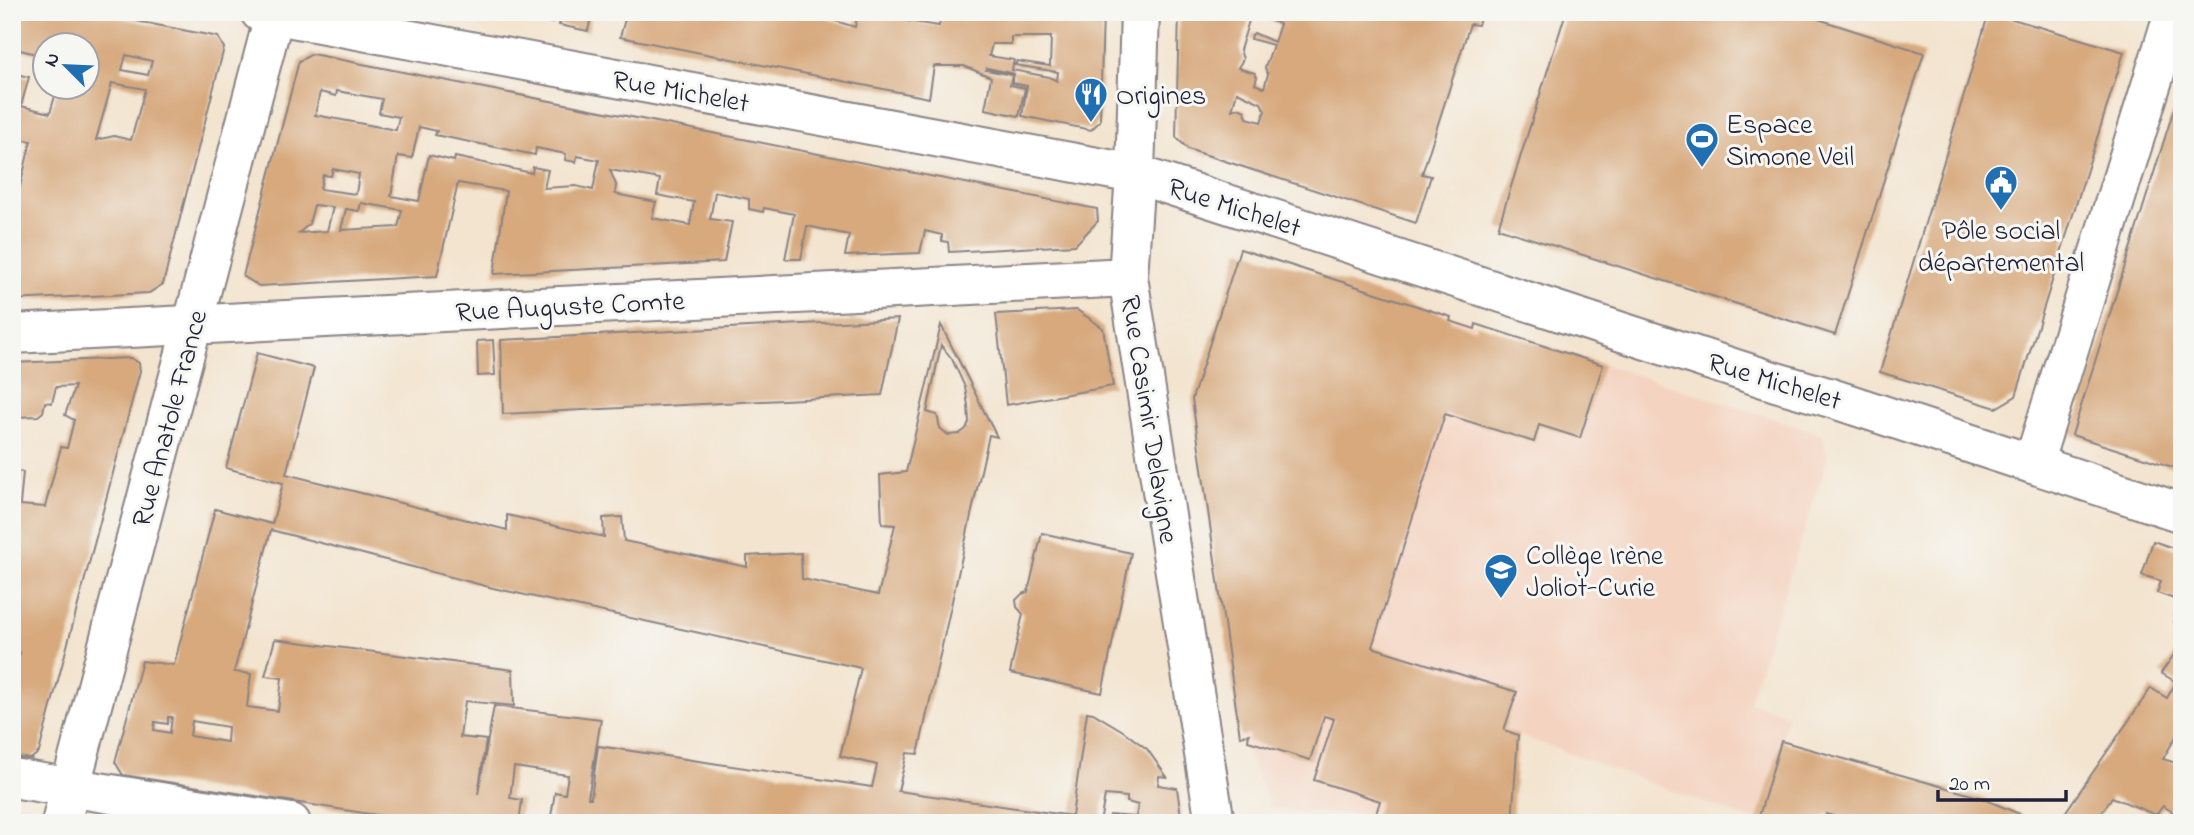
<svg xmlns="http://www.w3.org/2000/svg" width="2194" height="835" viewBox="0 0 2194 835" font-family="'Indie Flower',sans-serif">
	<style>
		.built { fill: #f4d3c0 }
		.building { fill: #d7a97d; fill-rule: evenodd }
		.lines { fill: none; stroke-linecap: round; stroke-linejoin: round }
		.street-casing { stroke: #8a8385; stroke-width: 42 }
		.street { stroke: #fff; stroke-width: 38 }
		.labels { text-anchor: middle; stroke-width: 6; stroke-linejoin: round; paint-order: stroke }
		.street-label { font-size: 28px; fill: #22223b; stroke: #f6f6f2 }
		.poi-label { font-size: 28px; fill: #22223b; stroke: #f6f6f2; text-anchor: start }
	</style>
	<rect width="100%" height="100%" fill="#f6f6f2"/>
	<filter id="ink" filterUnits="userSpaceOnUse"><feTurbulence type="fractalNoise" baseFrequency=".0143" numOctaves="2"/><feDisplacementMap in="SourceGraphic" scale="14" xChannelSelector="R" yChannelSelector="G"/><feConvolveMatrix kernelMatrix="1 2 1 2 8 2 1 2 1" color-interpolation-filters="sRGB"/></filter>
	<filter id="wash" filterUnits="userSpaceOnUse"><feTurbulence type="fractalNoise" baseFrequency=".00686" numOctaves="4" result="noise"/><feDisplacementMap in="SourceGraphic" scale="28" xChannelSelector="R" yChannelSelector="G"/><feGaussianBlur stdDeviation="1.57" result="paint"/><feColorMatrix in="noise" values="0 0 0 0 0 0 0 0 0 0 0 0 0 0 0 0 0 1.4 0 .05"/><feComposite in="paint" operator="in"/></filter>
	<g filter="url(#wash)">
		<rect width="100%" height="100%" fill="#f3e4cf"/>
		<path class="built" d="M1240,249l582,185 6,23 -79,245 39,13 -31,107 -238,-87 -2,23 -100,-4 -5,64 -140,-9 -32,-73 -48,-337z"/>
		<g id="blocks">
			<g class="building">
				<path d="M12,12h78l128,25 6,11 -61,236 -14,9 -137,7v-102l5,1 14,-58 -12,-2v3l-7,-1v-68l17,4 -8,29 29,7 7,-24 31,-1v-42h-42v16l-11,-3 1,-5 -24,-6zM126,55l26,6 -4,14 -26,-5zM112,83l33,6 -14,51 -17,-4 -18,4z"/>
				<path d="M506,12h49l-3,11z"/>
				<path d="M562,12h30l-4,19 -29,-6z"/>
				<path d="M627,12h204l-2,7 26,8 3,-15h50l-1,9 32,5 3,-14h161l-3,109 -9,9 -69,-14 5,-30 -15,-3 2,-9 -3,-1 -24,-5 -1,2 26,5 -2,10 15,3 -6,28 -34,-7 6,-32 -27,-11h-30l-5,32 -309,-61zM1011,37h40l-1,29 -33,-5 -2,4 43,7 -1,9 -8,-4 -37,-7 2,-10 -25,-4 3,-12h19z"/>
				<path d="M1179,12h303l-4,13 -8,-1 -48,150 9,2 -15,47 -228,-74 -12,-12zM1251,14l29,10 -6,18 -20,-9 -2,2 -1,4 22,6 -8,23 3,6 -4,14 -9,-4 2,-7 -2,-4 -17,-5 5,-9 -3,-9zM1237,92l24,11 4,8 -4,11 -14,-4 -2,-7 -6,-3 -7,2z"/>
				<path d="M1566,12h230l128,41 -89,282 -337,-107z"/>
				<path d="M1989,12l135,40 -108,344 -20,12 -116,-36z"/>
				<path d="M312,54l785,155 1,12 -23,24 -126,7 -1,-10 -6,-1v-6l-17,-4 -5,22 -75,3 4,-21 -42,-9 -6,33h-16l9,-45 -30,-6 -1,4 -14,-3v-10l-34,-7 -5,27 22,3 -8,40 -230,12 12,-83 -48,-8 -21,93 -178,10 -16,-10 56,-215zM337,91l45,8 -3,14 20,4 -3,13 -81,-15 5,-23 16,4zM419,127l18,4 -2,4 100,20 1,-7 30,6 -1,6 11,2 1,-6 22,4 -6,30 -17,-4 -32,2 4,-18 -15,-3 -1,6 -77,-16 -1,4 -25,-6 -10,46 -28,-5 7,-40 14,2zM333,169l26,5 -3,20 -36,-5 3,-14 8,1zM610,170l50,9 -3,16 37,7 -4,23 -38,-7 4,-16 -41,-8 1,-9zM361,203l41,7 -4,17 -57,3 5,-21 13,2zM314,205l19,2 -6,24 -28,2 10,-9z"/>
				<path d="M2182,83v387l-110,-35z"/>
				<path d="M1240,249l211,68 -1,4 25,8 1,-5 127,41 -23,73 -41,-13 -5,17 -89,-28 -73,233 145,45 -13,38 14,5 -6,88h-100v-5l-37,-1 5,-16 -66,-21 20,-61 -10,-3 -14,44 -62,-19 1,-7 -9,2 -48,-337z"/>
				<path d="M1077,310l26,18 10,58 -107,19 -10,-91z"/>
				<path d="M898,319l-16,76 -379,19 -2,-74z"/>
				<path d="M941,325l56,112 -8,-2 -71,319 -11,-1 -9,38 174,25 15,-104 6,1 30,18 24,18 20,28 -8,-1 -1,9 19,3 5,35h-73l1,-8 26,2 2,-12 -11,-3v-5l-22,-2 -5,28h-550l5,-31 10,2 3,-19 -54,-8 -4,31 12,2 -3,23h-92l-304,-48 -8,-13 27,-101 32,4 41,-156 57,15 11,-41 -57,-15 31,-115 57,15 -28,106 221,56v-15l97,22 -1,-19 19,-1 2,24 123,26v-11l54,-3 1,26 76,16 17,-70 -13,-1 -2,-49 26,-3zM941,345l11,14 13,28 3,18 1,17 -3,7 -7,5 -11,1 -8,-7 -3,-13 -10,-3zM271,530l222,58 368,80 -21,88 37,9 -5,22 -274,-41 -7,52h-3l13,-79 -107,-13 -16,88 8,-54 -26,-3 5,-36 49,5 -1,-36 -238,-31 -10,37 17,2 -4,33 -31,-4 4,-33 -17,-2zM168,717h4l-2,16 -16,-3 1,-8 13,2zM192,721l36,6 -1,15 -37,-6z"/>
				<path d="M493,340l2,35 -17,1 -1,-35z"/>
				<path d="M131,358l8,5 1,8 -101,381 -8,7 -19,-3v-81l8,-22 -8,3v-97l4,-41h-4v-47l11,1 -3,33 25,2 16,-60 6,1 7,-28 -9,-5 10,-29 -19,1 -4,16 -7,-1 -2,10 -5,4 -21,1 2,9 -2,14 -5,-1v-76z"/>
				<path d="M1042,533l89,20 -29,140 -92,-20 13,-59 -6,-7 -1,-7 6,-6 6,-2z"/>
				<path d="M2153,541l29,10v75l-8,-4 6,-14 -2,-1 2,-6 -23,-8 4,-12 -19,-6z"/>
				<path d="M2182,636v90l-19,33 19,6v53l-19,-12 -7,9 -44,-18 -17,26h-37l93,-135 16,10 9,-16 -15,-9 14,-20z"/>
				<path d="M1781,741l198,56 62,26h-195v-3l-20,-6 -3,9h-66z"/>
			</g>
		</g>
	</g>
	<g filter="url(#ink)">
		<use href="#blocks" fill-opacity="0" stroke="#8a8385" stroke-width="2"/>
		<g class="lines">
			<defs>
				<g id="street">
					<path d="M260,12l875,162 641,208 55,16 351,115"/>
					<path d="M1140,12l-5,162 -7,103 87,546"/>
					<path d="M12,334l1116,-57"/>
					<path d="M2033,464l141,-452"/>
					<path d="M12,778l279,45"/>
					<path d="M61,823l214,-811"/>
				</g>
			</defs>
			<use href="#street" class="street-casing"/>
			<use href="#street" class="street"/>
		</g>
	</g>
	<defs>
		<symbol id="restaurant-pin" viewBox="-11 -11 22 30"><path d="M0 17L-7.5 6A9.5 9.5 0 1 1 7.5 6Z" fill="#1f6fb2" stroke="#f6f6f2"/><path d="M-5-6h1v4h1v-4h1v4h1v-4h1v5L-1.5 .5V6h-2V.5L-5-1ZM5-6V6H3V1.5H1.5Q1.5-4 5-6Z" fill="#fff"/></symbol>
		<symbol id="stadium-pin" viewBox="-11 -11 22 30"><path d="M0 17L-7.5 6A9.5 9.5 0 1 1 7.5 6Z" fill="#1f6fb2" stroke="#f6f6f2"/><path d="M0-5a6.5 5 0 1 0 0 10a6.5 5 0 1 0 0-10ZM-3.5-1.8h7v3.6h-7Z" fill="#fff"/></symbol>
		<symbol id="civic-pin" viewBox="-11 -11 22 30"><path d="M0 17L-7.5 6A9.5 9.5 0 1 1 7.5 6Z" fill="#1f6fb2" stroke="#f6f6f2"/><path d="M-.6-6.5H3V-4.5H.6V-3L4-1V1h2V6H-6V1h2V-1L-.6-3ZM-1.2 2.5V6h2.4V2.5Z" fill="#fff"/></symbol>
		<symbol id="school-pin" viewBox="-11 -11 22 30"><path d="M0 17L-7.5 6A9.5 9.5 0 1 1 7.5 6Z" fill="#1f6fb2" stroke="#f6f6f2"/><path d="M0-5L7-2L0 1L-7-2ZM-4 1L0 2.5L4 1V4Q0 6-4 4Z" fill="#fff"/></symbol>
	</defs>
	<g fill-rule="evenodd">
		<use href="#restaurant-pin" x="1072" y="75" width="38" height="52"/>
		<use href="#stadium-pin" x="1683" y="120" width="38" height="52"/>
		<use href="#civic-pin" x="1982" y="163" width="38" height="52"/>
		<use href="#school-pin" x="1482" y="551" width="38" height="52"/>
	</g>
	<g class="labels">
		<g class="street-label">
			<text transform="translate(681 90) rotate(10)" y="10">Rue Michelet</text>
			<text transform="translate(1235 206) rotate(18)" y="10">Rue Michelet</text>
			<text transform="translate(570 305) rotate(-3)" y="10">Rue Auguste Comte</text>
			<text transform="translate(1775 380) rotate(17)" y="10">Rue Michelet</text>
			<text transform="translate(168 418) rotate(-75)" y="10">Rue Anatole France</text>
			<text transform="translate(1151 419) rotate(81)" y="10">Rue Casimir Delavigne</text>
		</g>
		<g class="poi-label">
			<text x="1116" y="104">Origines</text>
			<text x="1726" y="133">Espace<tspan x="1726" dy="32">Simone Veil</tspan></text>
			<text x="2001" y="239" text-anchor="middle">Pôle social<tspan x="2001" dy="32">départemental</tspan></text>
			<text x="1526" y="564">Collège Irène<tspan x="1526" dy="32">Joliot-Curie</tspan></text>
		</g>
	</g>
	<rect width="2194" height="835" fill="none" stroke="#f6f6f2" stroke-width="42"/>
	<g transform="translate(66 66) rotate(294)"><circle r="33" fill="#f6f6f2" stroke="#a1a1a9" stroke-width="2"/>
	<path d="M0-5L12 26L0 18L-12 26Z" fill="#1f6fb2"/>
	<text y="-10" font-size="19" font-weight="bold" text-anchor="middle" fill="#22223b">N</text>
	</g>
	<path d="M1938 790v10h128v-10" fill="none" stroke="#22223b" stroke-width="3.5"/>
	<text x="1949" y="790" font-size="21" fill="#22223b" stroke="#f6f6f2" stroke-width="5" paint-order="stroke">20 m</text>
</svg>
